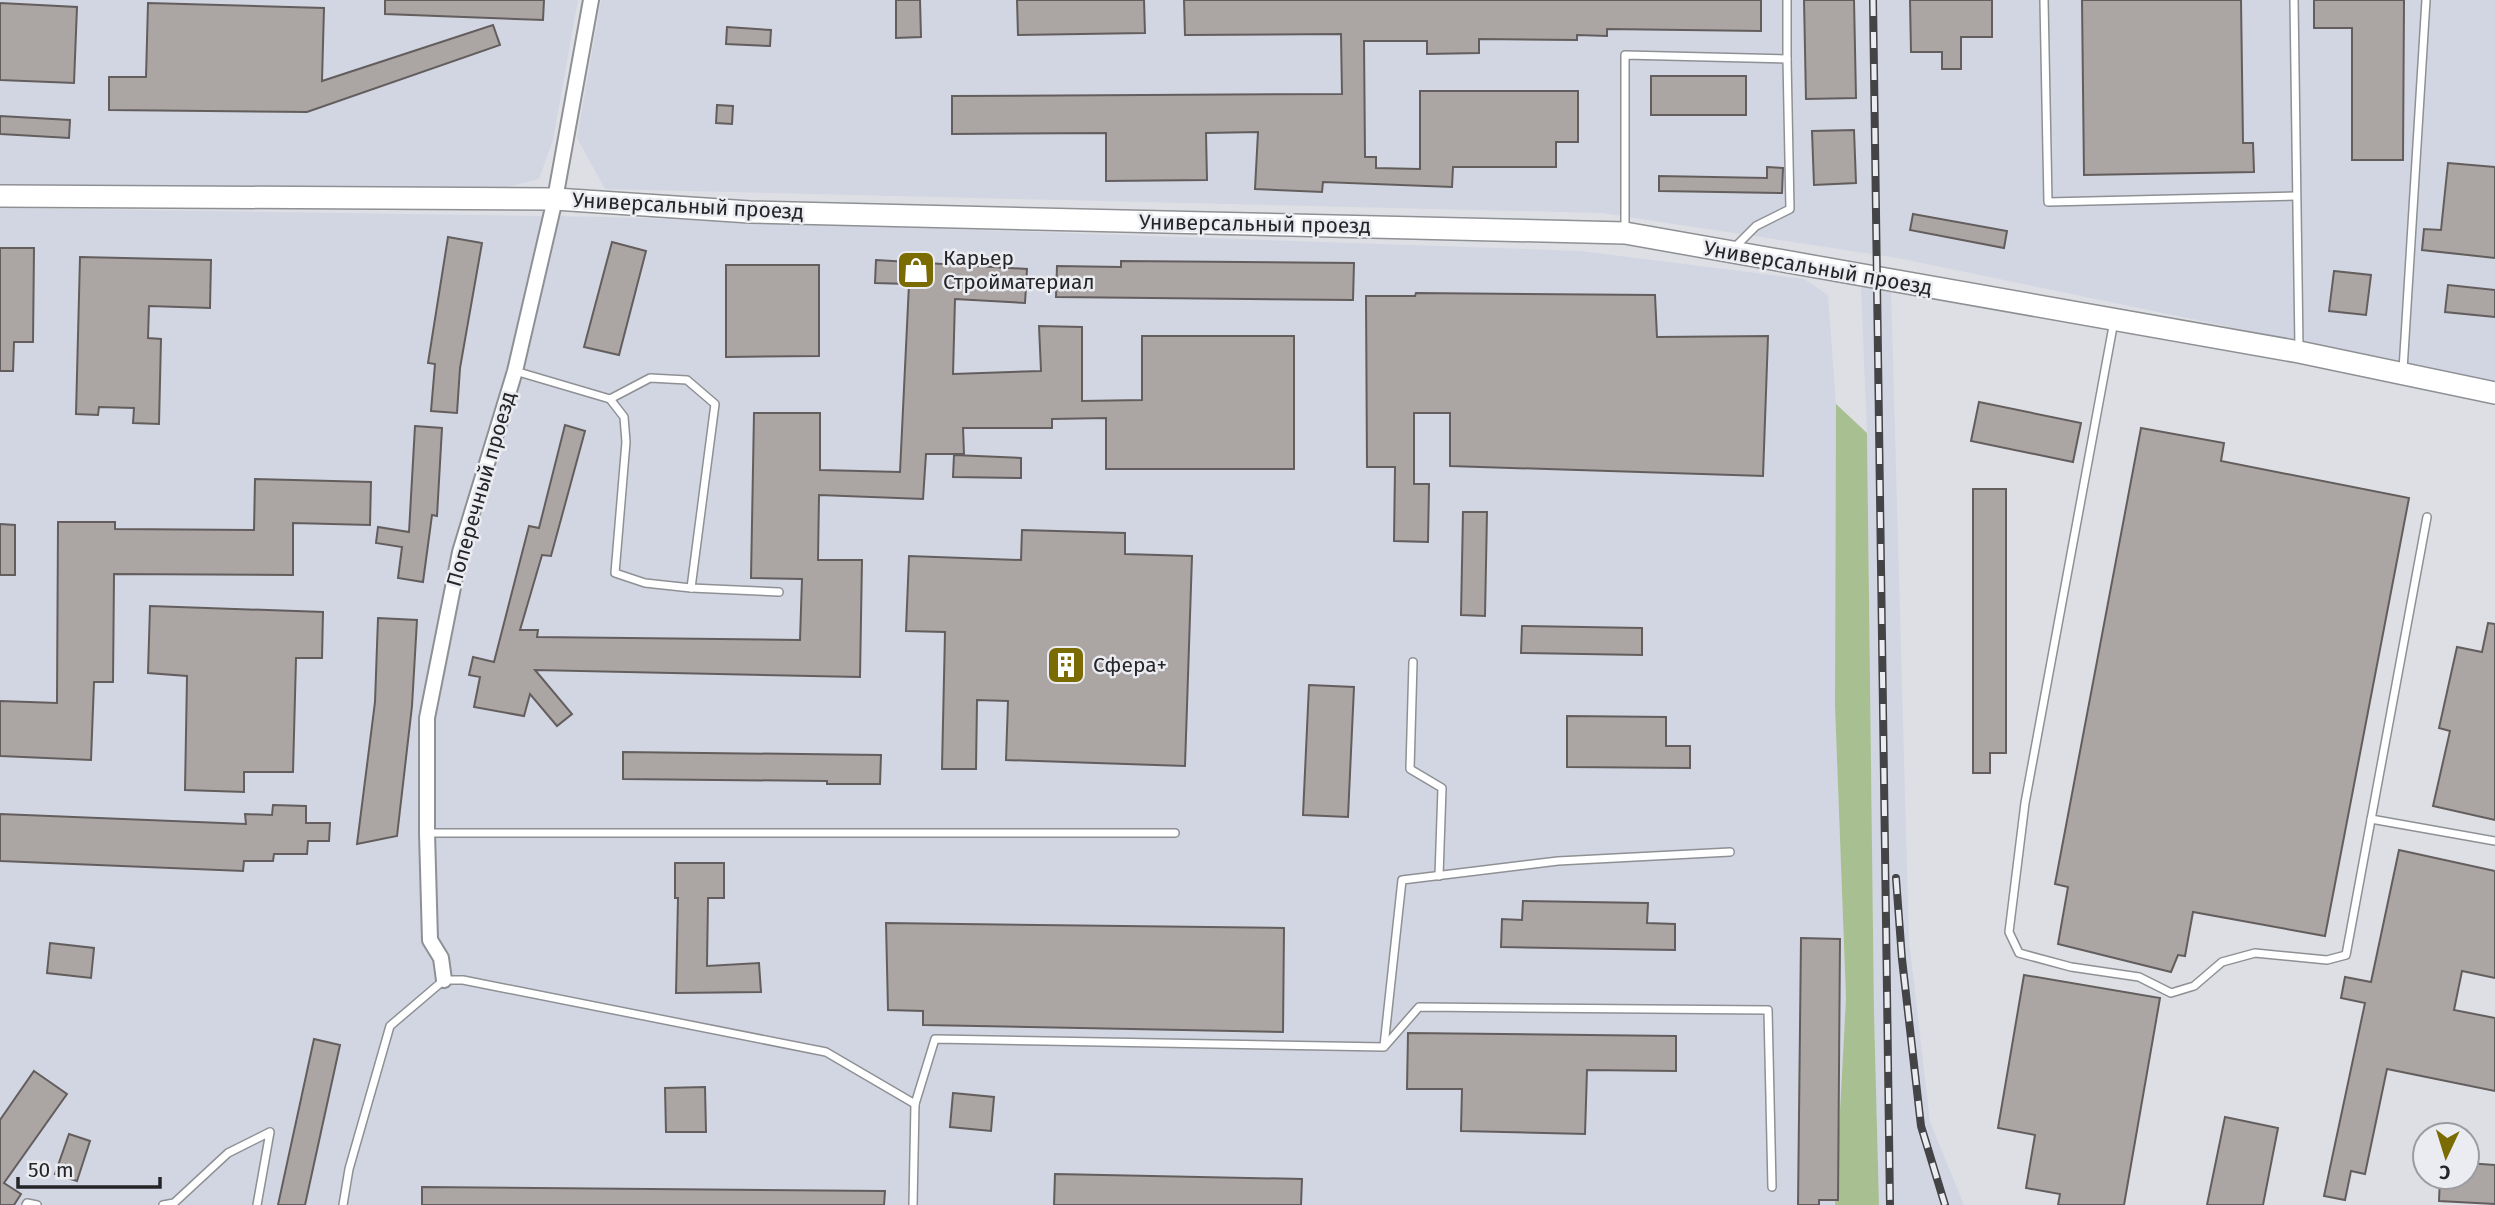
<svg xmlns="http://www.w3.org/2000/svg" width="2495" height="1205" viewBox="0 0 2495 1205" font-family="'Fira Sans',sans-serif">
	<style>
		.built { fill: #d1d6e2 }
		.green { fill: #a8bf92 }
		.building { fill: #aba5a4; stroke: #635e5d; stroke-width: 2 }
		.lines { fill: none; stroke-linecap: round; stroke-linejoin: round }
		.lane-casing { stroke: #8e9094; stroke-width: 10 }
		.street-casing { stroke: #8e9094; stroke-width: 18 }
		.secondary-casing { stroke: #8e9094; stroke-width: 24 }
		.lane { stroke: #fff; stroke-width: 7 }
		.street { stroke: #fff; stroke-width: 14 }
		.secondary { stroke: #fff; stroke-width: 21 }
		.rail-casing { stroke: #444447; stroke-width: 8 }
		.rail { stroke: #eaecf1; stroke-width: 5; stroke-dasharray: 16; stroke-linecap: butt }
		.labels { text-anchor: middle; stroke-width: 5; stroke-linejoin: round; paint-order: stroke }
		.street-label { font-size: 21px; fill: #252527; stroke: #eaecf1 }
		.poi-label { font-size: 21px; fill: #252527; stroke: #eaecf1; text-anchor: start }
	</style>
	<rect width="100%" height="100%" fill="#dddfe4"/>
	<g class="built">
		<path d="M0,0h578l-25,140 -14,39 -42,11 -497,-4z"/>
		<path d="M601,0h1894v382l-597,-124 -296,-45 -997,-24 -28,-51z"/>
		<path d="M0,208l606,9 974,34 224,28 24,16 8,109 -1,302 11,292 -11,207h-1835z"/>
		<path d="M1861,287l30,1 18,652 21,182 34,83h-85l-5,-193 -7,-579z"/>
	</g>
	<path class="green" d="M1836,404l31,29 7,579 5,193h-44l11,-207 -11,-292z"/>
	<g class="building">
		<path d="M385,0h159l-1,20 -158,-6z"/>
		<path d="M896,0h24l1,37 -25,1z"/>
		<path d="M1017,0h127l1,33 -127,2z"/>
		<path d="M1184,0h577v31l-154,-2v7l-30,-1v5l-98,-1v14l-52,1v-13h-63l1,116h11v11l44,1v-78h158v51h-22v25h-103l-1,20 -129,-5 -1,10 -67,-3 3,-57 -52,1 1,47 -101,1v-48l-154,1v-38l390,-2 -1,-60 -156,1z"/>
		<path d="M1804,0h50l2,98 -50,1z"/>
		<path d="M1910,0h82v37h-31v32h-19v-17h-31z"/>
		<path d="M2082,0h159l2,143h10l1,29 -170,3z"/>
		<path d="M2314,0h90l-1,160h-51v-132h-38z"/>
		<path d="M0,3l77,4 -3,76 -74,-3z"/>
		<path d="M148,3l176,5 -2,73 171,-56 7,20 -193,67 -198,-2v-33h37z"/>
		<path d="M727,27l44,3 -1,16 -44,-2z"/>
		<rect x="1651" y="76" width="95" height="39"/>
		<path d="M717,105l16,1 -1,18 -16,-1z"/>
		<path d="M0,116l70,4 -1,18 -69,-4z"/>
		<path d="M1854,130l2,53 -42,2 -2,-54z"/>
		<path d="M2448,163l47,4v91l-73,-8 2,-21 17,1z"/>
		<path d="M1767,167l16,1 -1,25 -123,-2v-15l108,2z"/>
		<path d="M1913,214l94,17 -3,17 -94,-18z"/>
		<path d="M448,237l34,6 -22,125 -3,45 -26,-2 4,-47 -7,-1z"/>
		<path d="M612,242l34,9 -27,104 -35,-8z"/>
		<path d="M0,248h34l-1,94h-19l-1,29h-13z"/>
		<path d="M80,257l131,3 -1,48 -61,-2 -1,32 13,1 -2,85 -26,-1 1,-15 -35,-1 -1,8 -22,-1z"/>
		<path d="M876,260l151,9 -2,34 -70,-4 -2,75 88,-3 -2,-45 43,1v74l60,-1v-64h152v133h-188v-51l-54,1v9h-89l1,26h-38l-3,45 -104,-4 -1,65h44l-2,117 -325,-7 37,44 -15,12 -27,-32 -6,22 -50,-9 6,-30 -11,-2 4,-18 21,5 35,-136 10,2 26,-103 20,6 -34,125 -9,-1 -22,75h18l-1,7 263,3 2,-61 -51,-1 3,-165h66v57l80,2 9,-188 -34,-1z"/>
		<path d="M1121,261l233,2 -1,37 -297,-3 1,-31 64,1z"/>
		<path d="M726,265h93v91l-93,1z"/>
		<path d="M2334,271l37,4 -5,40 -37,-4z"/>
		<path d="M2448,285l47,5v27l-50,-5z"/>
		<path d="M1416,293l239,2 2,42 111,-1 -5,140 -313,-10v-53h-36v71h15l-1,58 -34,-1 1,-74h-28l-1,-171h49z"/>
		<path d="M1979,402l102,21 -8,39 -102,-21z"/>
		<path d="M415,426l27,2 -5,88 -5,-1 -9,67 -25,-4 4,-31 -26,-4 2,-16 31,5z"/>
		<path d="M2141,428l83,15 -3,18 188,37 -84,438 -132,-24 -8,44 -7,-1 -7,17 -113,-28 10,-57 -13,-3z"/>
		<path d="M954,455l67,3v20l-68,-1z"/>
		<path d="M255,479l116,3 -1,43 -77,-2v52l-179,-1 -1,108h-19l-3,78 -91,-4v-55l57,2 1,-181h57v7l139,1z"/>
		<path d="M1973,489h33v264h-16v20h-17z"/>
		<path d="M1463,512h24l-2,104 -24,-1z"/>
		<path d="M0,524l15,1v50h-15z"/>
		<path d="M1022,530l103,3v21l67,2 -7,210 -179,-6 2,-59 -31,-1 -1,69h-34l3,-137 -39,-1 3,-75 112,4z"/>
		<path d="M150,606l173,6 -1,46h-26l-3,114h-49v20l-59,-2 2,-114 -39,-3z"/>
		<path d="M378,618l39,2 -5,86 -15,130 -40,8 18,-142z"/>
		<path d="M2488,623l7,1v196l-62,-14 17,-75 -11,-3 18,-81 25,5z"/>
		<path d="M1522,626l120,2v27l-121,-2z"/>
		<path d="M1309,685l45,2 -6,130 -45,-2z"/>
		<path d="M1567,716l99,1v29h24v22l-123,-1z"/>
		<path d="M623,752l258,3 -1,29h-53v-3l-204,-2z"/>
		<path d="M273,805l33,1v17h24l-1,18h-21l-1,13h-33l-1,7h-29l-1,10 -243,-10v-47l246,10 -1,-10 27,1z"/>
		<path d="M2399,850l96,21v107l-33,-7 -8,39 41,8v73l-108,-22 -22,105 -14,-3 -6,29 -21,-4 41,-193 -24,-5 4,-21 26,5z"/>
		<path d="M675,863h49v35h-16l-1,68 52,-3 2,29 -85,1 2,-95h-3z"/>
		<path d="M1523,901l125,2 -1,20 28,1v26l-174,-3 1,-28 20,1z"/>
		<path d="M886,923l398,5 -1,104 -360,-7v-14l-35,-1z"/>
		<path d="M1801,938l39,1 -2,261h-19v5h-21z"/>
		<path d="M50,943l44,5 -3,30 -44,-5z"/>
		<path d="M2024,975l136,23 -36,207h-66l2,-11 -34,-6 9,-53 -37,-7z"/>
		<path d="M1408,1033l268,3v35l-89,-1 -2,64 -124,-3 1,-42h-55z"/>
		<path d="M314,1039l26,6 -35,160h-27z"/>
		<path d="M34,1071l33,23 -63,89 17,11 -7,11h-14v-85z"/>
		<path d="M705,1087l1,45h-40l-1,-44z"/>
		<path d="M953,1093l41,4 -3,34 -41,-4z"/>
		<path d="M2225,1117l53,11 -15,77h-56z"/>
		<path d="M69,1134l21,7 -13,40 -22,-7z"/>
		<path d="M2467,1163l28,2v39l-56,-3 1,-24h27z"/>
		<path d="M1055,1174l247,5 -1,26h-247z"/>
		<path d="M422,1187l463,4 -1,14h-462z"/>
	</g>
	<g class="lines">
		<defs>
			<g id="lane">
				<path d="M2044,0l4,202 248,-6"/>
				<path d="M2294,0l5,348"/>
				<path d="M1787,59v-59"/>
				<path d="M1625,231v-176l162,4 3,150 -34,17 -23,23"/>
				<path d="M2114,321l-89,482 -16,129 10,21 52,14 68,10 32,16 23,-7 28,-24 33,-9 72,7 19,-5 81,-438"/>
				<path d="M2403,370l23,-370"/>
				<path d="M515,371l95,28 40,-21 37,2 28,24 -24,184 88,4"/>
				<path d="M610,399l14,18 2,25 -11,131 30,10 46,5"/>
				<path d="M1413,662l-3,107 32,19 -3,88"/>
				<path d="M2371,819l124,22"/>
				<path d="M428,833h747"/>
				<path d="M1384,1046l18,-166 156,-19 172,-9"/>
				<path d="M26,1205l1,-2 10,2"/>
				<path d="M163,1205l11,-2 54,-50 42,-21 -13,73"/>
				<path d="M343,1205l6,-36 41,-143 54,-46h19l363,72 89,52"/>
				<path d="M913,1205l2,-101 20,-65 449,8 35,-40 349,3 4,177"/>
			</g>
			<path id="street" d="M444,980l-3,-22 -11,-18 -3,-107v-115l33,-166 55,-181 40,-172 36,-199"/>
			<path id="secondary" d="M0,196l555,3 195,13 875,21 674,119 196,41"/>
		</defs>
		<use href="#lane" class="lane-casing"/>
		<use href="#street" class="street-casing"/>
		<use href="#secondary" class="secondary-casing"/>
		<use href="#lane" class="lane"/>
		<use href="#street" class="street"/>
		<use href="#secondary" class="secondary"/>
		<defs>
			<g id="rail">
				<path d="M1873,0l17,1205"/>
				<path d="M1896,878l6,81 19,167 24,79"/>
			</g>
		</defs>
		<use href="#rail" class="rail-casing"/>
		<use href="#rail" class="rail"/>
	</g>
	<defs>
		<symbol id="shop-square" viewBox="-11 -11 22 22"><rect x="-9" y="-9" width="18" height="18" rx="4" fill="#7a6b03" stroke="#eaecf1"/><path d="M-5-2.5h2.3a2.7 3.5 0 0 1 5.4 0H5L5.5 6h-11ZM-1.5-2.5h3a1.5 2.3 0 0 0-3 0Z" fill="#fff"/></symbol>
		<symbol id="building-square" viewBox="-11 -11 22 22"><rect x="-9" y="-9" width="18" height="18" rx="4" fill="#7a6b03" stroke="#eaecf1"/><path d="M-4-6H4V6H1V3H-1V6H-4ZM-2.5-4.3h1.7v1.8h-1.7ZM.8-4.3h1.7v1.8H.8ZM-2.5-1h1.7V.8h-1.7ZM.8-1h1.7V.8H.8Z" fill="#fff"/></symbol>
	</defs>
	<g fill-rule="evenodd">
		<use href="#shop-square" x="894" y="248" width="44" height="44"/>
		<use href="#building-square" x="1044" y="643" width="44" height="44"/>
	</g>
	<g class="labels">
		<g class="street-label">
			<text transform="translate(688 206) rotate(3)" y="7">Универсальный проезд</text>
			<text transform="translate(1255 224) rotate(1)" y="7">Универсальный проезд</text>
			<text transform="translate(1818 268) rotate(10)" y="7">Универсальный проезд</text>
			<text transform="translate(481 489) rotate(-74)" y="7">Поперечный проезд</text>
		</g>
		<g class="poi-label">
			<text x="943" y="265">Карьер<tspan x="943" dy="24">Стройматериал</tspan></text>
			<text x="1093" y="672">Сфера+</text>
		</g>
	</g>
	<g transform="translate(2446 1156) rotate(184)"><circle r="33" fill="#eaecf1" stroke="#9b9ca0" stroke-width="2"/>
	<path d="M0-5L12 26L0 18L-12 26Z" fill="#7a6b03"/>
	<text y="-10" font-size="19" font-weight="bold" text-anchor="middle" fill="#252527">С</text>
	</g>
	<path d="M18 1177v10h142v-10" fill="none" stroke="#252527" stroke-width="3.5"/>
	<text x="28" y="1177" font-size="21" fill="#252527" stroke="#eaecf1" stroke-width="5" paint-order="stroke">50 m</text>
</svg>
